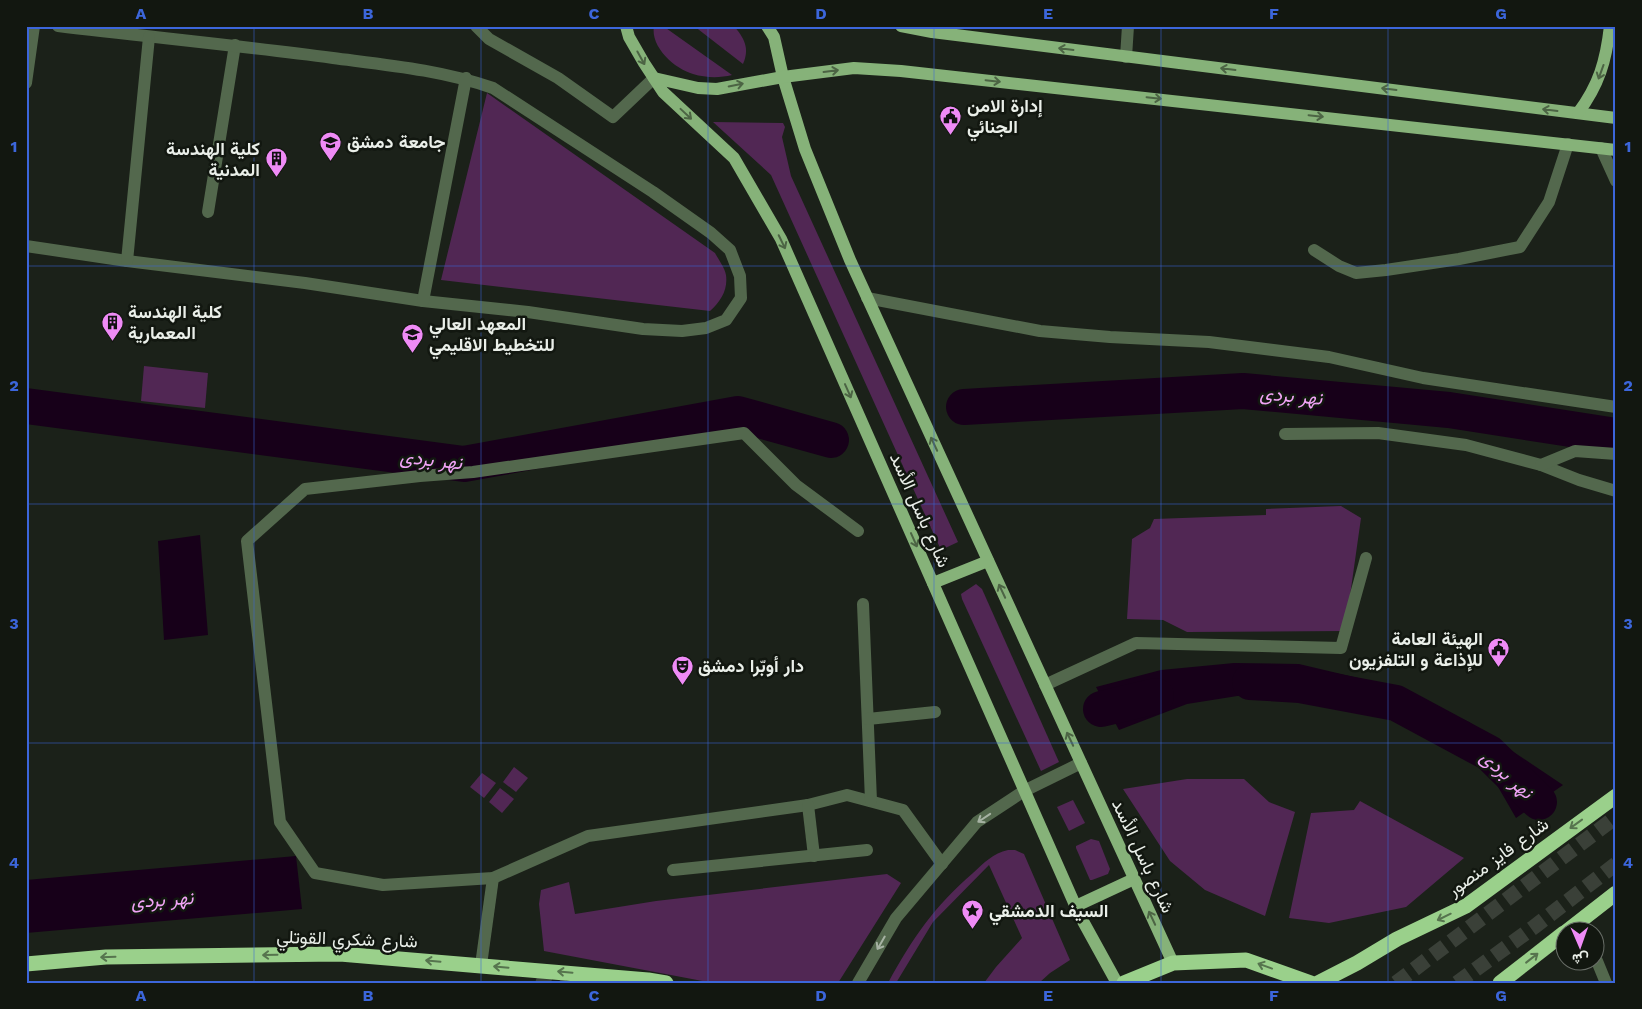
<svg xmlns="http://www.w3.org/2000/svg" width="1642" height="1009" viewBox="0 0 1642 1009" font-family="'Work Sans',Vazirmatn,sans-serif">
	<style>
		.green { fill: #512754 }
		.water { fill: #170019 }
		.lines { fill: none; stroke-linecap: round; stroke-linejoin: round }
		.river { stroke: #170019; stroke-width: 36 }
		.highway-tunnel { stroke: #3a4038; stroke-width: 15; stroke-dasharray: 15 8; stroke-linecap: butt }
		.minor { stroke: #53684d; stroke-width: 12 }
		.major { stroke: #86b279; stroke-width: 12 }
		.highway { stroke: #9ad08b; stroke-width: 15 }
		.oneway { stroke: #4c6444 }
		.oneway2 { stroke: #a6b2a3 }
		.oneway3 { stroke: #56744e }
		.grid { fill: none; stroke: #3c66db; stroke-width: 1; stroke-opacity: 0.55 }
		.labels { text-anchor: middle; stroke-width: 5; stroke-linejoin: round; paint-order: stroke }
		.poi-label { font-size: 18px; font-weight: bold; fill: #eaefe9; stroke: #121710; text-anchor: start }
		.street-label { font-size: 18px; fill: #eaefe9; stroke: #121710 }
		.water-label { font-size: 19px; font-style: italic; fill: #f1a4f6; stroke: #121710 }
		.neatline { fill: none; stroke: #3c66db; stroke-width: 2 }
		.grid-label { font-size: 16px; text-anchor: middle; font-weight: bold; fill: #3c66db }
	</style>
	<rect width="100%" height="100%" fill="#1b2119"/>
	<g class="green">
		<path d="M654,26h9l69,49c-12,3 -26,3 -39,-1 -18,-5 -43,-27 -39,-48z"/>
		<path d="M694,26h40c10,12 16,22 9,38z"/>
		<path d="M487,93l228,160c3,6 10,15 11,22 2,15 -5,26 -16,36l-269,-31z"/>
		<path d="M713,122l70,1 2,4 -3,10 9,39 167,366 -17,8 -170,-375z"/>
		<path d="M144,366l64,7 -3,35 -64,-7z"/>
		<path d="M1341,506l20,12 -16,113 -158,1 -24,-12 -36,-1 5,-80 18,-11 4,-9 112,-4v-6z"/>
		<path d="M976,584l6,5 77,173 -18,9 -79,-172 -1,-5z"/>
		<path d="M514,767l14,11 -12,14 -13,-10z"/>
		<path d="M482,773l14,10 -12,15 -14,-11z"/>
		<path d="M1187,779h57l25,23 26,10 -30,104 -60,-26 -35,-29 -47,-72z"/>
		<path d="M500,788l14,11 -12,14 -13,-11z"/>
		<path d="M1073,800l12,23 -16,8 -12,-24z"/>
		<path d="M1360,801l104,57 -58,49 -77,16 -40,-5 22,-105 43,-3z"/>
		<path d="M1091,839l8,2 11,28 -2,5 -16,6h-2l-14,-32v-2z"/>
		<path d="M1008,850h7l9,4 46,106 -20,13 -11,10h-55l12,-16 26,-29 -33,-73 -56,57 -37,61h-8c25,-46 46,-76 85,-110 11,-10 20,-20 35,-23z"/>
		<path d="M887,874l14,9 -63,100h-125l-169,-32 -5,-47 2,-14 28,-8 6,32 81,-13z"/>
	</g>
	<g class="water">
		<path d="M200,535l8,100 -44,5 -6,-99z"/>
		<path d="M1234,663l65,1 89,21 81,37 94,63 -47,33 -41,-71 -79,-44 -96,-17 -113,18 -68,26 -23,-43 65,-17z"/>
		<path d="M296,856l6,53 -276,24v-53z"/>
	</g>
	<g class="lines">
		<g class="river">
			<path d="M26,406l438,58 274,-50 93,26"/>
			<path d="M964,407l279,-16 206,19 167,26"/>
			<path d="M1250,682l50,3 96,18 93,50 50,49"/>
			<path d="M1101,709l55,-13"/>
		</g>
		<g class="highway-tunnel">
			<path d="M538,974l27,9"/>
			<path d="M1396,983l220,-166"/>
			<path d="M1457,983l77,-56 82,-63"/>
		</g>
		<g class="minor">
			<path d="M476,26l13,13 69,39 55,39 41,-39"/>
			<path d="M1126,57l2,-31"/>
			<path d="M26,83l8,-57"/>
			<path d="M1601,148l15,33"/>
			<path d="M208,212l27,-167"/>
			<path d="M26,246l101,15 178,22 118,18 105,11 115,17 39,2 24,-3 20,-8 15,-22 -1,-22 -10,-26 -19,-17 -58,-41 -160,-104c-52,-18 -106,-23 -160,-30 -91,-12 -183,-21 -275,-32"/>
			<path d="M1314,250l25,16 17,7 30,-3 73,-11 61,-12 29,-45 19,-58"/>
			<path d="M127,261l22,-224"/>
			<path d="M867,298l173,33 70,6 99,5 120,15 94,21 193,29"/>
			<path d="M423,301l43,-223"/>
			<path d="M1285,434l93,-1 88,12 75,20 38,15 37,11"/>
			<path d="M1541,465l34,-14 41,3"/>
			<path d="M858,531l-62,-46 -52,-52 -271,39 -53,4 -115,13 -58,52 33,281 35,51 68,12 110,-7 95,-42 220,-31 39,-10 56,15 39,54"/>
			<path d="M863,604l8,197"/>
			<path d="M1045,685l91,-42 205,5 25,-90"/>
			<path d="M868,719l67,-7"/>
			<path d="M808,805l6,51"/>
			<path d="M673,870l194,-20"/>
			<path d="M1594,959l3,2 9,22"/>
			<path d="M481,965l12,-87"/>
			<path d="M858,983l38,-65 81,-96 47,-31 57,-28"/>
		</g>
		<g class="major">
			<path d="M626,26l3,11 15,26 19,29 71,66 47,81 298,675 38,69"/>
			<path d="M767,26l7,11 9,40 22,72 45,111 323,703"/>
			<path d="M901,26l31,6 684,86"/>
			<path d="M654,78l44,10 19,1 66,-12 71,-9 47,3 715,79"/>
			<path d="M1578,113c21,-28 28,-52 32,-87"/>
			<path d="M933,583l55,-22"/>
			<path d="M1076,906l58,-27"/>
		</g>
		<g class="highway">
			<path d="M1566,932l50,-39"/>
			<path d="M26,964l80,-7 234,-3 308,26 18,3"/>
			<path d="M1124,983l49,-20 73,-3 65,23"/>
			<path d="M1318,983l39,-20 40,-24 69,-33 150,-110"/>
			<path d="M1500,983l64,-50"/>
		</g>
	</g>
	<defs><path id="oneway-shaft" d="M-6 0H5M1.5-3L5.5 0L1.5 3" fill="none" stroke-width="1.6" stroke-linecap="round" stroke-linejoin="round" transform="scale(1.25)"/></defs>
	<g class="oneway">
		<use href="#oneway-shaft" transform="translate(1066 49) rotate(-173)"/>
		<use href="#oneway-shaft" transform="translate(641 58) rotate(61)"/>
		<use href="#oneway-shaft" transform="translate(1228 69) rotate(-173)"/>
		<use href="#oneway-shaft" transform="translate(831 71) rotate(-7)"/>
		<use href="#oneway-shaft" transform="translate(1601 72) rotate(110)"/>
		<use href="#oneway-shaft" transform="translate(993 81) rotate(6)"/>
		<use href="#oneway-shaft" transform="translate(736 85) rotate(-11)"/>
		<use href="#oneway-shaft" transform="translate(1389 89) rotate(-173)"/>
		<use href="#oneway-shaft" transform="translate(1154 98) rotate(6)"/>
		<use href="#oneway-shaft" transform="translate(1550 110) rotate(-173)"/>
		<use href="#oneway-shaft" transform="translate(686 114) rotate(43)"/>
		<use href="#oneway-shaft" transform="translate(1316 116) rotate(6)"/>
		<use href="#oneway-shaft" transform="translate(782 242) rotate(64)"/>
		<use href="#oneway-shaft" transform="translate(848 391) rotate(66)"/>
		<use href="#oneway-shaft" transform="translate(934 444) rotate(-115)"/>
		<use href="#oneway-shaft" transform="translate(914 540) rotate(66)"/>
		<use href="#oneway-shaft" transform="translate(1002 591) rotate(-115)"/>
		<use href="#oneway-shaft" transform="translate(1070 739) rotate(-115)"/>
		<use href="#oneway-shaft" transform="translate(1152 918) rotate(-115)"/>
	</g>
	<g class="oneway2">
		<use href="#oneway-shaft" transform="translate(984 818) rotate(146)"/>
		<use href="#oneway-shaft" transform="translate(881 943) rotate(120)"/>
	</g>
	<g class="oneway3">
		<use href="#oneway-shaft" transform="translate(1576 824) rotate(144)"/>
		<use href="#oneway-shaft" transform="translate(1444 917) rotate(154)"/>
		<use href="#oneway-shaft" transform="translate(270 955) rotate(179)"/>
		<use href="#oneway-shaft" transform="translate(108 957) rotate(178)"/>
		<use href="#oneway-shaft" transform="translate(1532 958) rotate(-38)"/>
		<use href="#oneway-shaft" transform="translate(433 961) rotate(-175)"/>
		<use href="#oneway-shaft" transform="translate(1265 966) rotate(-160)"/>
		<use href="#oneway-shaft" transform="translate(501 967) rotate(-175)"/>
		<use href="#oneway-shaft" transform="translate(565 972) rotate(-175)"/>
	</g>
	<path class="grid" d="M254,26v957M481,26v957M708,26v957M934,26v957M1161,26v957M1388,26v957M26,266h1590M26,504h1590M26,743h1590"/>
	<defs>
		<symbol id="civic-pin" viewBox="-11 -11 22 30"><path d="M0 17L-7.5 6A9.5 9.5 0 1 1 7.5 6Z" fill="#ef8bf6" stroke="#121710"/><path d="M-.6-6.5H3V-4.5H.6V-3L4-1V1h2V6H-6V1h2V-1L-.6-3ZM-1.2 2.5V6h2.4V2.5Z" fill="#111"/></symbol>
		<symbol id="university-pin" viewBox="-11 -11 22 30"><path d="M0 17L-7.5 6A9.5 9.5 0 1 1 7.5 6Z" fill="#ef8bf6" stroke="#121710"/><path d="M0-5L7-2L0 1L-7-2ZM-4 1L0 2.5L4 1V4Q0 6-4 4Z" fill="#111"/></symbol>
		<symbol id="building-pin" viewBox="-11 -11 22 30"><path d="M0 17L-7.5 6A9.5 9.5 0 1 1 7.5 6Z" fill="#ef8bf6" stroke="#121710"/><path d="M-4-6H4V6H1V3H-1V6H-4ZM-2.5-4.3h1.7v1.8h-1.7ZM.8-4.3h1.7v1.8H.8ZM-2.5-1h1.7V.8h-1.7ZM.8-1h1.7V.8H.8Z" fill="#111"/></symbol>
		<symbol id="theatre-pin" viewBox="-11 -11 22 30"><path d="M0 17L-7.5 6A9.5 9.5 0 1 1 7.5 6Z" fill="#ef8bf6" stroke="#121710"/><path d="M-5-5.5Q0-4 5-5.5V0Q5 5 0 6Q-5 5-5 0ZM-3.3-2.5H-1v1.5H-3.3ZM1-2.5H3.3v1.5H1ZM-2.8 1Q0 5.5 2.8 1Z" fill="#111"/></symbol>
		<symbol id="sight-pin" viewBox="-11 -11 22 30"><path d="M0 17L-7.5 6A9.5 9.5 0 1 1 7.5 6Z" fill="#ef8bf6" stroke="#121710"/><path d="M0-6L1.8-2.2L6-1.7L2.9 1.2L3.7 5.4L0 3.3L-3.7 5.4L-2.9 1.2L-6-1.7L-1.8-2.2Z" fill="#111"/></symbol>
	</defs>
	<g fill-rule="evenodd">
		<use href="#civic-pin" x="938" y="104" width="25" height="34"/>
		<use href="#university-pin" x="318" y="130" width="25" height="34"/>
		<use href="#building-pin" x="264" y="146" width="25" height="34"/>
		<use href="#building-pin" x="100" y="310" width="25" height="34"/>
		<use href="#university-pin" x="400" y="322" width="25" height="34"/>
		<use href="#civic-pin" x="1486" y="636" width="25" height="34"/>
		<use href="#theatre-pin" x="670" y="654" width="25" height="34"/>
		<use href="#sight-pin" x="960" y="898" width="25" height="34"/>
	</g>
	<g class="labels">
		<g class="poi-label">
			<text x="967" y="112">إدارة الامن<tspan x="967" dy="21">الجنائي</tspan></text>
			<text x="347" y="148">جامعة دمشق</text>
			<text x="260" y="155" text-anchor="end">كلية الهندسة<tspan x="260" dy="21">المدنية</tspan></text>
			<text x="128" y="318">كلية الهندسة<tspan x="128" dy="21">المعمارية</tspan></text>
			<text x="429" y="330">المعهد العالي<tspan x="429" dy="21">للتخطيط الاقليمي</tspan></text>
			<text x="1483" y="645" text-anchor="end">الهيئة العامة<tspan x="1483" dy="21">للإذاعة و التلفزيون</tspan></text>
			<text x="698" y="672">دار أوبّرا دمشق</text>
			<text x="989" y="917">السيف الدمشقي</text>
		</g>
		<g class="street-label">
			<text transform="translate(920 510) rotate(66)" y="6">شارع باسل الأسد</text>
			<text transform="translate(1143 856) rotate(65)" y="6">شارع باسل الأسد</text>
			<text transform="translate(1498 857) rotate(-36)" y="6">شارع فايز منصور</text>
			<text transform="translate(347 939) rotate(2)" y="6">شارع شكري القوتلي</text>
		</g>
		<g class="water-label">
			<text transform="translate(1291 395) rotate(5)" y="7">نهر بردى</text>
			<text transform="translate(431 459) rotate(6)" y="7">نهر بردى</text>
			<text transform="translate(1507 774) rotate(41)" y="7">نهر بردى</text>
			<text transform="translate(162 899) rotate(-4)" y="7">نهر بردى</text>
		</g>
	</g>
	<rect width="1642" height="1009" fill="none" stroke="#121710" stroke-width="55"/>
	<g transform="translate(1580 946) rotate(178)"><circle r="24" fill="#121710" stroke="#686d67"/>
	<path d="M0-4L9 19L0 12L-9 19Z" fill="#ef8bf6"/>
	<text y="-8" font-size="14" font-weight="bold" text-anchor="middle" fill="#eaefe9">ش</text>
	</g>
	<rect x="28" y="28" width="1586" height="954" class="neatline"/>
	<g class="grid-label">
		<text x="141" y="19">A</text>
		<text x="368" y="19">B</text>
		<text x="594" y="19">C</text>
		<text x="821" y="19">D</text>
		<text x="1048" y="19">E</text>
		<text x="1274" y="19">F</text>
		<text x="1501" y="19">G</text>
		<text x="14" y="152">1</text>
		<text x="1628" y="152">1</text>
		<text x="14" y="391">2</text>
		<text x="1628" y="391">2</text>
		<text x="14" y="629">3</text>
		<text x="1628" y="629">3</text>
		<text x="14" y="868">4</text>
		<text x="1628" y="868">4</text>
		<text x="141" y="1001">A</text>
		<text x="368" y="1001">B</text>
		<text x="594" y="1001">C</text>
		<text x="821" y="1001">D</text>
		<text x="1048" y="1001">E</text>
		<text x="1274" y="1001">F</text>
		<text x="1501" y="1001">G</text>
	</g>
</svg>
